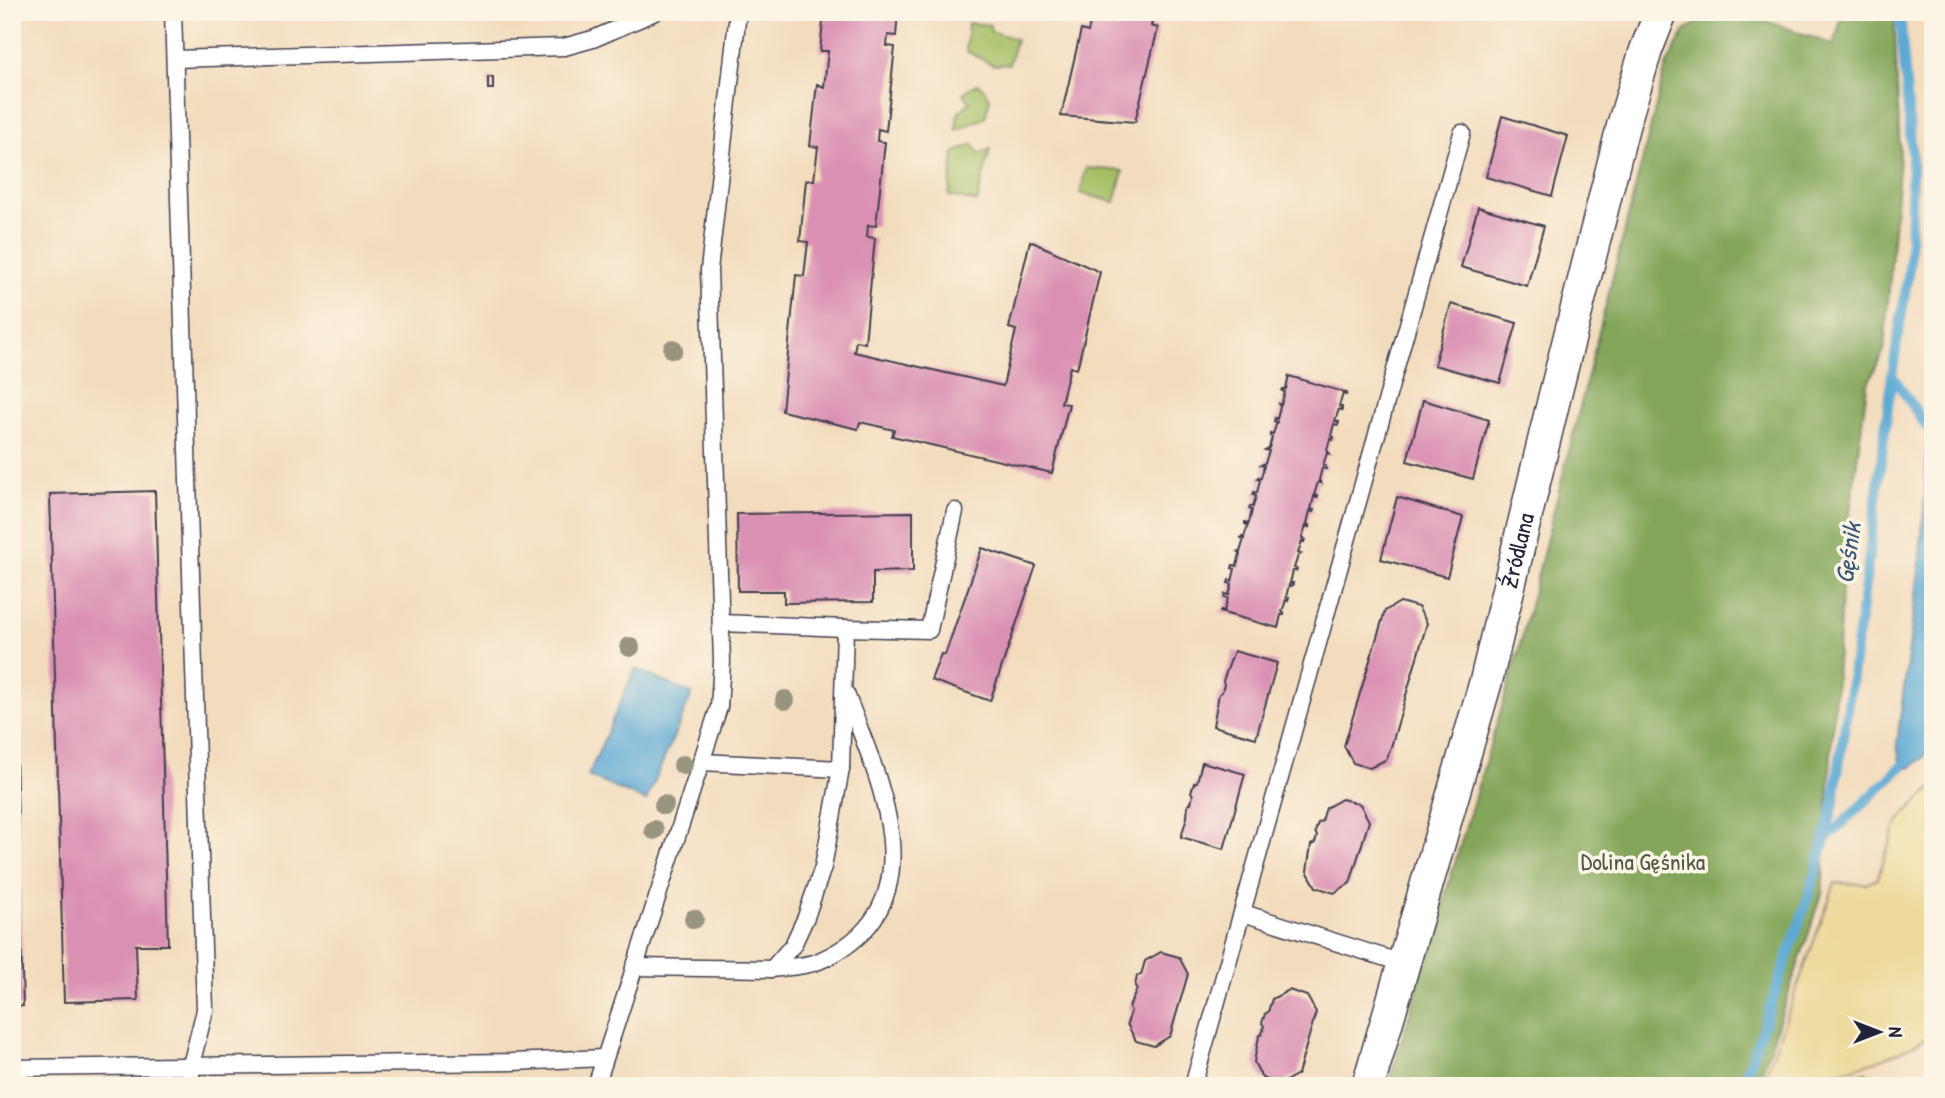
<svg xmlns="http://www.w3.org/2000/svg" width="1945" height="1098" viewBox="0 0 1945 1098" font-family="'Patrick Hand',sans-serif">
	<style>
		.green { fill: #a6bf65; stroke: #647050; stroke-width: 2 }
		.forest { fill: #84a65a; stroke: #53644a; stroke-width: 2 }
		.sand { fill: #eeda9e; stroke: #887e6c; stroke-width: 2 }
		.water { fill: #5ba9d4; stroke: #3e6688; stroke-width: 2 }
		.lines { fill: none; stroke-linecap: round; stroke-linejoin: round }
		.stream { stroke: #5ba9d4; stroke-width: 10 }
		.building { fill: #da90b3 }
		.lane-casing { stroke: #413e4e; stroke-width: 19 }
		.street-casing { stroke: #413e4e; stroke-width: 35 }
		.lane { stroke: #fff; stroke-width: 16 }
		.street { stroke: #fff; stroke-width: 32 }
		.tree { fill: #99947e }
		.labels { text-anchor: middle; stroke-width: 7; stroke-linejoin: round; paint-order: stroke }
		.street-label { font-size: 24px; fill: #22223b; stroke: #fcf5e5 }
		.park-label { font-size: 24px; fill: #50594a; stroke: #fcf5e5 }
		.water-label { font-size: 26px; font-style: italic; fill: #395878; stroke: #fcf5e5 }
	</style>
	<rect width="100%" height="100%" fill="#fcf5e5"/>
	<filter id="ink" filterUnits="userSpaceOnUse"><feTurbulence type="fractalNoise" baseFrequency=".0143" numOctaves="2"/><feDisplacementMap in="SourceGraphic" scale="14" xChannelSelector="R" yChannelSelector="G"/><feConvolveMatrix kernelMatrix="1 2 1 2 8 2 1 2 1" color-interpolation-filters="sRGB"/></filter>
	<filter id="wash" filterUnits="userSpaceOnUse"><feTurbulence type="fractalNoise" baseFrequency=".00686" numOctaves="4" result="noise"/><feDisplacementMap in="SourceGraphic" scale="28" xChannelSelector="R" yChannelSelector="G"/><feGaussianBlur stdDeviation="1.57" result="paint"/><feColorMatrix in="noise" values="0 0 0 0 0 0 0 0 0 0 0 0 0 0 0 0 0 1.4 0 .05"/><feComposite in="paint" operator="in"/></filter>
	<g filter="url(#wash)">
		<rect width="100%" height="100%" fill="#f3dcbd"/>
		<g class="green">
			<path d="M968,23l22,2v6l26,8 -7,25 -15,1 -28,-14z"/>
			<path d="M976,84l5,2 9,12 -5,20 -29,12 2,-17 12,-11 -7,-9z"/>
			<path d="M973,144l6,10 11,-5 -13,53 -28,-6 5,-43z"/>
			<path d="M1086,168l37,3 -8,31 -35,-9z"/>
		</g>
		<g class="forest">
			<path d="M1711,12h31l92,33 9,-33h51l6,144 -16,194 -17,36 -23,170 -22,338 -65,192h-369l130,-433 148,-587 18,-34z"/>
			<path d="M1867,1072l-3,14h-71z"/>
		</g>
		<path class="sand" d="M1933,787v247c-49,31 -103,42 -160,46l-7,-7 69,-190 31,1 11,-5 19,-54 9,-12z"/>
		<g class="water">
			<path d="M1933,434v306l-9,17 -15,11 -8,-1 -4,-23 22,-174 6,-75 2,-56z"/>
			<path d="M635,669l57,25 -46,107 -58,-25z"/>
		</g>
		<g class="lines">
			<g class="stream">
				<path d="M1892,375l40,60"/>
				<path d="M1825,840l76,-73"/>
				<path d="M1742,1086l56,-159 18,-55 17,-65 34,-236 25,-196 18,-113 2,-106 -12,-144"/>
			</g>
		</g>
		<g id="blocks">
			<g class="building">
				<path d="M824,12h74l-2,24 -8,-1 -1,11 8,1 -9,84 -8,-2 -1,12 8,1 -9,84 -8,-1 -1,12 8,1 -10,105 -9,-2 -2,11 149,34 13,-56 -7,-2 21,-87 70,31 -23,97 -7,-2 -9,36 8,1 -17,69 -160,-37 2,-6 -34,-8 -2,7 -76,-18 14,-136 8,1 4,-34 -8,-1 6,-61h8l4,-33 -8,-1 7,-62 7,3 4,-36h-8z"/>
				<path d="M1093,12h61l-3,14 7,2 -23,94 -74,-6 20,-86 7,2z"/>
				<rect x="488" y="77" width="5" height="12"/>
				<path d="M1502,116l66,20 -16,60 -66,-19z"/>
				<path d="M1478,207l66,19 -17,60 -66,-19z"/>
				<path d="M1451,304l66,19 -17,60 -66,-18z"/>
				<path d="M1289,376l58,17 -1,2 -3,-1 -4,12 3,1v3l-3,-1 -4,12 4,1 -1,3 -4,-1 -3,12 3,1 -1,3 -3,-1 -3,11 3,4 -3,-1 -4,12 3,1v3l-4,-1 -3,12 2,3 -3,-1 -4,13 4,1 -1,2 -3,-1 -3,12 3,1 -1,2 -3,-1 -3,13 2,1v2l-3,-1 -4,12 3,1 -1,3 -2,-1 -4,12 3,1 -3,2 -4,12 3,1 -1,2h-3l-3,12h3l-1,3 -3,-1 -3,12 3,1 -1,3 -2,-1 -4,12 2,1v2h-3l-3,13 -58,-16 1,-2 3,1 4,-13 -4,-1 1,-3 4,1 3,-11 -4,-1 1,-3 3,1 3,-12 -3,-1 1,-3 4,1 3,-12 -3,-3 3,1 4,-13 -3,-1 1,-2 2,1 4,-12 -3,-1v-2l4,1 3,-13 -3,-1 1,-3 3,1 3,-11 -3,-1 1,-3 3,1 3,-13 -3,-1 1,-2 3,1 3,-12 -3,-1 4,-2 4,-12 -4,-1 4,-2 3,-11 -2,-1v-3l3,1 4,-12 -3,-1 1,-3 2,1 3,-12 -1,-3 2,1 4,-13 -3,-1 1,-2h3z"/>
				<path d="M1423,400l66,20 -16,59 -66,-18z"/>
				<path d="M155,491l13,454h-32l2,55 -74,2 -14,-508z"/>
				<path d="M1397,497l66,20 -16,60 -66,-18z"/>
				<path d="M913,512v59l-40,1v30l-89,1v-12h-46l-1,-77z"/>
				<path d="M982,548l54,18 -46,135 -59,-21 10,-26 4,1z"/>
				<path d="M1400,602l18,5 9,16 -36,124 -4,12 -17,9 -17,-5 -9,-17 41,-135z"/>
				<path d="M1234,651l43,12 -21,75 -43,-12 6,-32 3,-2 2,-8 -1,-3z"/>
				<path d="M12,721h3l8,285 -11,1z"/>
				<path d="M1202,762l43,12 -21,75 -43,-12 6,-20 1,-12 3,-2 2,-8 -2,-3 3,-9 3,-1z"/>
				<path d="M1342,799l18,5 9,17 -19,62 -16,10 -18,-6 -9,-16 4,-26 4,-2 2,-7 -2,-4 3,-9 4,-2 4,-13z"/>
				<path d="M1161,952l18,5 9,17 -18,62 -16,10 -18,-5 -9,-17 4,-13 -2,-4 8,-18 -2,-3 2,-10 4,-1 4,-14z"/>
				<path d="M1289,990l18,6 9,16 -18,62 -18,10 -18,-6 -8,-16 5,-26 3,-2 2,-8 -2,-3 3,-9 3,-2 4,-13z"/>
			</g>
		</g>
	</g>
	<g filter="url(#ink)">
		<use href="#blocks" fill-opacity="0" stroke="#413e4e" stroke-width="2"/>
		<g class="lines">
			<defs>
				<g id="lane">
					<path d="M173,12l32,998 -14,55v21"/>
					<path d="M175,59l389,-12 29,-8 62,-27"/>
					<path d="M721,623l124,5"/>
					<path d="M701,762l140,7"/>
					<path d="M1243,913l162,51"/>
					<path d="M634,967l138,2 21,-24 13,-28 17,-50 18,-98 4,-141 84,2 26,-119"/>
					<path d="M772,969c14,-2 33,-2 47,-8 121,-53 62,-177 27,-267"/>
					<path d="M12,1068l500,-6 92,-4"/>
					<path d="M596,1086l123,-379 3,-45 -13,-392 29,-258"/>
					<path d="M1193,1086l269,-953"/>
				</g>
				<g id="street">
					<path id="s1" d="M1368,1086l118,-405 69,-286 68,-269 23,-76 15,-38"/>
				</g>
			</defs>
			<use href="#lane" class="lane-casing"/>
			<use href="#street" class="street-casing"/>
			<use href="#lane" class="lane"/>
			<use href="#street" class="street"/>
		</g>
		<g class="tree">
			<circle cx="673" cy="349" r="10"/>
			<circle cx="630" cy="647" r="10"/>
			<circle cx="785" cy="700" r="10"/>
			<circle cx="683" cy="765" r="10"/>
			<circle cx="664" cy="805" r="10"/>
			<circle cx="654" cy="830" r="10"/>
			<circle cx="694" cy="919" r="10"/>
		</g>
	</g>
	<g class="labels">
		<g class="street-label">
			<text dy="8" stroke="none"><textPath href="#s1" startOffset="556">Źródlana</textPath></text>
		</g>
		<g class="park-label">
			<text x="1643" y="870">Dolina Gęśnika</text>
		</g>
		<g class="water-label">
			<text transform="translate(1848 553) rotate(-82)" y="9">Gęśnik</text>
		</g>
	</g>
	<rect width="1945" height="1098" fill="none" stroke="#fcf5e5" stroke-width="42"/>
	<g transform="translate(1879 1032) rotate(90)" stroke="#fcf5e5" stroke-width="5" paint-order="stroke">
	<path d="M0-5L12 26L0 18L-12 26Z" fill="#22223b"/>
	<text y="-10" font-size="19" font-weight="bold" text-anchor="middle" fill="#22223b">N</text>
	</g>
</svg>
